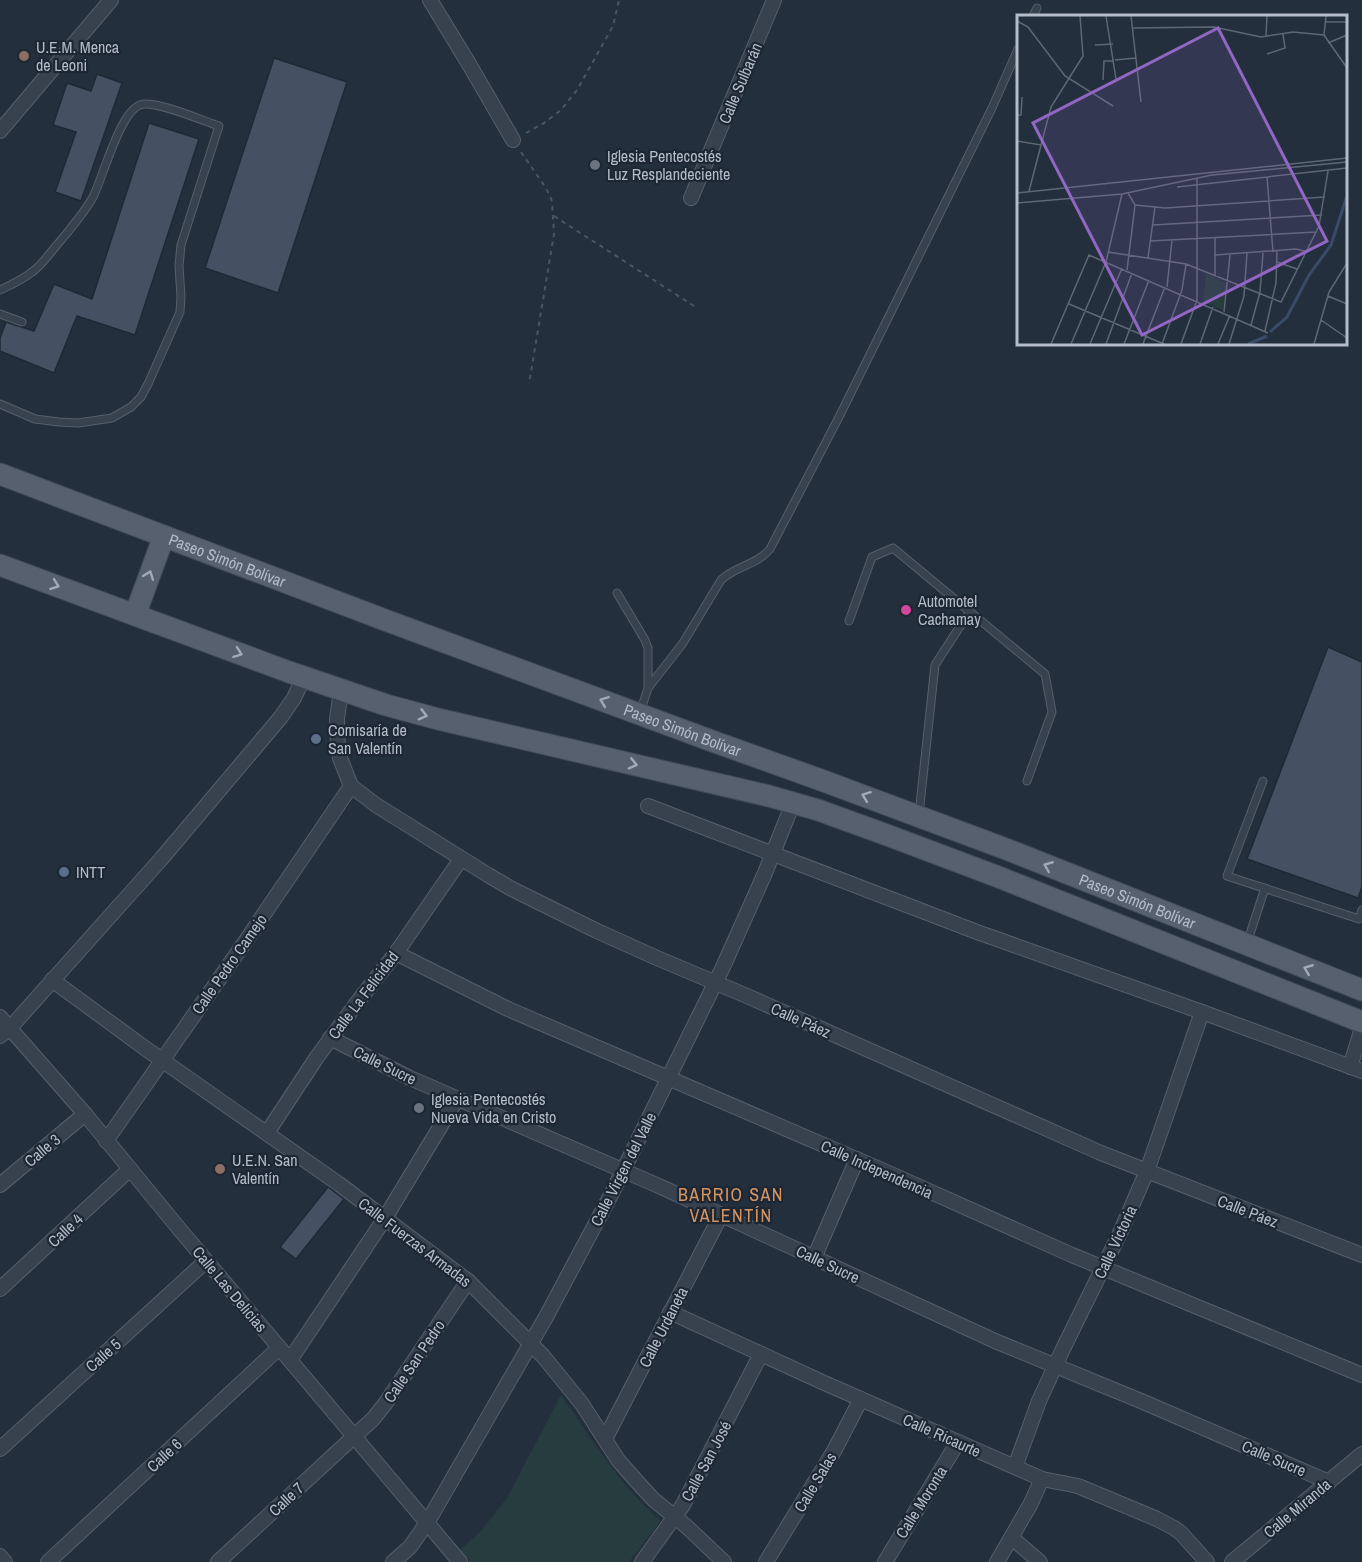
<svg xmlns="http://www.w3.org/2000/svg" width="1362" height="1562" viewBox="0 0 1362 1562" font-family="'Archivo Narrow',sans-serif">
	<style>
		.green { fill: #263c3f }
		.building { fill: #455162; stroke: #1f2835; stroke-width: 1.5 }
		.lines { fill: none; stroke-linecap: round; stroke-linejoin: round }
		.service-casing { stroke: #565f6c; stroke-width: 9 }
		.minor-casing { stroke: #565f6c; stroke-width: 16 }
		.primary-casing { stroke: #414a57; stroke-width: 23 }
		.path { stroke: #44595c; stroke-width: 2; stroke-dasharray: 4.5 4.5; stroke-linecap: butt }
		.service { stroke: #38414e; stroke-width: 7 }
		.minor { stroke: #38414e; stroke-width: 14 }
		.primary { stroke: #56606e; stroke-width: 21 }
		.oneway { stroke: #a1aab7 }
		.education-dot { fill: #8d6e63; stroke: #1d2633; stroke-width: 2 }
		.worship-dot { fill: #6b7280; stroke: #1d2633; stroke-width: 2 }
		.hotel-dot { fill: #d1479c; stroke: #1d2633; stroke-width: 2 }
		.service-dot { fill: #5c6f8a; stroke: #1d2633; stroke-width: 2 }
		.labels { text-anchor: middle; stroke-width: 4.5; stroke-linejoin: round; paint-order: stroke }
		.poi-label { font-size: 16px; fill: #b4bcc9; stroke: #1d2633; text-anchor: start }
		.street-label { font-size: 16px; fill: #b4bcc9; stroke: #1d2633 }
		.neighbourhood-label { font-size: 18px; letter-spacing: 1.5px; fill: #d59563; stroke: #1d2633 }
		.inset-river { fill: none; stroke: #394c67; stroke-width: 3 }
		.inset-road { fill: none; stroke: #5e6776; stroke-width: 1.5 }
		.view { fill: #9266c3; fill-opacity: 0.15; stroke: #9266c3; stroke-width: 3 }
		.inset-edge { fill: none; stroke: #b4bcc9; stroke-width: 3 }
	</style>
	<rect width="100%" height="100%" fill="#242f3e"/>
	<path class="green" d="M561,1395c31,44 59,91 100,126l-32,41h-159l-10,-12 20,-18 27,-34z"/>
	<g class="building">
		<path d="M274,58l73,24 -69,211 -73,-25z"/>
		<path d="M97,74l25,9 -41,118 -26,-9 21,-60 -23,-7 14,-42 24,8z"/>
		<path d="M149,123l50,16 -64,196 -58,-19 -23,57 -54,-22v-13l6,-16 28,9 20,-47 38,15z"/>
		<path d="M1328,647l34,15v225l-4,11 -111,-39z"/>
		<path d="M328,1187l16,12 -48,60 -16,-12z"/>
	</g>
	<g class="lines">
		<defs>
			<g id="service">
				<path d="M1033,16l4,-8"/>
				<path d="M0,290c11,-5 22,-10 32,-18 10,-7 17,-18 25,-27 12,-15 26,-30 36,-48 10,-20 27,-85 47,-92 13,-6 63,16 79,21l-38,119 -2,21 2,31 -1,15 -32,72 -7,13 -10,10 -19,11 -34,5 -19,-1 -24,-3 -35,-15"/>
				<path d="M0,314l22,8"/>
				<path d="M617,593l28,47 3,8v40l-8,25"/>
				<path d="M849,621l23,-64 21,-9 152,126 7,38 -25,69"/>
				<path d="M648,688l35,-45 38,-63c14,-14 36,-15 49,-31l69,-132 153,-309 26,-59"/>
				<path d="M1263,781l-36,95 132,43 3,-9"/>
				<path d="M919,814l16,-149 35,-54"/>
				<path d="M1247,943l18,-55"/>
			</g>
			<g id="minor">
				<path d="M430,0l39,64 44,76"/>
				<path d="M0,131l111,-131"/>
				<path d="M691,198l83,-198"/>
				<path d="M341,690l-4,29 1,27 2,12 11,28 25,19 112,70 24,14 85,42 60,27 90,38 354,157 261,102"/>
				<path d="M648,806l329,126 225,80 160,59"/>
				<path d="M396,953l112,56 376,162 188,84 290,120"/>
				<path d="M52,980l97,71 190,133 129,97 75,75 39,48 36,56 22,25 14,15 32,26 38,36"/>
				<path d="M0,1017l85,97 91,111 284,337"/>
				<path d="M0,1036l10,-8 152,-170 119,-141 13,-19 10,-21"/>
				<path d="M330,1038l80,40 249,108 336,155 146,60 188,81"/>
				<path d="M1350,1067l12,-39"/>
				<path d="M267,1133l50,-76 42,-57 37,-47 65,-94"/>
				<path d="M106,1141l139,-199 106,-156"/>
				<path d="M0,1185l85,-71"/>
				<path d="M814,1258l43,-99"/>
				<path d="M0,1289l130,-120"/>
				<path d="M670,1312l150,69 222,98 36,7 79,33 17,9 7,5 26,29"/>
				<path d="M290,1360l95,-142 72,-119"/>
				<path d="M605,1439l116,-224"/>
				<path d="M0,1449l206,-188"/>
				<path d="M1015,1467l24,-66 23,-50 58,-118 27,-62 55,-159"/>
				<path d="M1012,1538l28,24"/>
				<path d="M0,1556l5,6"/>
				<path d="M48,1562l231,-214"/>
				<path d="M218,1562l155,-143 12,-15 83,-123"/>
				<path d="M393,1562l17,-15 17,-24 119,-206 67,-126 110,-224 42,-94 28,-70"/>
				<path d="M642,1562l41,-57 78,-151"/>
				<path d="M766,1562l68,-111 27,-52"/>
				<path d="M885,1562l73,-120"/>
				<path d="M997,1562l33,-57 12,-26"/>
				<path d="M1232,1562l130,-108"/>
			</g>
			<g id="primary">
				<path id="s1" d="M0,474l385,146 327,121 109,39 185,69 356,141"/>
				<path d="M0,565l289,107 97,33 52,14 331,77 49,14 69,25 109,41 366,146"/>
				<path d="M135,615l29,-79"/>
			</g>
		</defs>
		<use href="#service" class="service-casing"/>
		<use href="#minor" class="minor-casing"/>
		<use href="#primary" class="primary-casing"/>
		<g class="path">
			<path d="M526,133l18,-10 17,-13 16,-20 36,-64 6,-26"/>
			<path d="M521,152l25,36 6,13 2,33 -25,150"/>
			<path d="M554,216l140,90"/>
		</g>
		<use href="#service" class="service"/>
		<use href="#minor" class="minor"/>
		<use href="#primary" class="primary"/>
	</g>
	<defs><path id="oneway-chevron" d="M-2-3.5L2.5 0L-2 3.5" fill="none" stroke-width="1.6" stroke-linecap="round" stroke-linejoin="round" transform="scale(1.5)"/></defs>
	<g class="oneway">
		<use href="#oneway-chevron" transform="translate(149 575) rotate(-70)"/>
		<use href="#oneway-chevron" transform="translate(55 585) rotate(20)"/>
		<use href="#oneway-chevron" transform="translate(238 653) rotate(20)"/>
		<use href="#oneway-chevron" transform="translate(604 701) rotate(-159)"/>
		<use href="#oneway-chevron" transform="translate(423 715) rotate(15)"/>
		<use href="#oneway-chevron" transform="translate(633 764) rotate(13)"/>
		<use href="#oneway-chevron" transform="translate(866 796) rotate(-159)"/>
		<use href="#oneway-chevron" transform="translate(1048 866) rotate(-158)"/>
		<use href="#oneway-chevron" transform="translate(1308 969) rotate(-158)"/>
	</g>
	<g class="education-dot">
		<circle cx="24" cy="56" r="6"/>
		<circle cx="220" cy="1169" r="6"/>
	</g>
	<g class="worship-dot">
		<circle cx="595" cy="165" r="6"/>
		<circle cx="419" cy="1108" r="6"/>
	</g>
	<circle class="hotel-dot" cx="906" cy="610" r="6"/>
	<g class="service-dot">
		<circle cx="316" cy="739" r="6"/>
		<circle cx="64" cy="872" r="6"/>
	</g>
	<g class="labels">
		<g class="poi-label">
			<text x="36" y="53">U.E.M. Menca<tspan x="36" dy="18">de Leoni</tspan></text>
			<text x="607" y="162">Iglesia Pentecostés<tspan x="607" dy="18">Luz Resplandeciente</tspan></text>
			<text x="918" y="607">Automotel<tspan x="918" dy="18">Cachamay</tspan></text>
			<text x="328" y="736">Comisaría de<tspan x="328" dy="18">San Valentín</tspan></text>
			<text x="76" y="878">INTT</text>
			<text x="431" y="1105">Iglesia Pentecostés<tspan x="431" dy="18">Nueva Vida en Cristo</tspan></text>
			<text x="232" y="1166">U.E.N. San<tspan x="232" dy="18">Valentín</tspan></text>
		</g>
		<g class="street-label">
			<text transform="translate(740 83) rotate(-67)" y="6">Calle Sulbarán</text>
			<text dy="6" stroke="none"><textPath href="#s1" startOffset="243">Paseo Simón Bolívar</textPath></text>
			<text dy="6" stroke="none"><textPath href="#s1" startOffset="729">Paseo Simón Bolívar</textPath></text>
			<text dy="6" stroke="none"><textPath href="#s1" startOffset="1215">Paseo Simón Bolívar</textPath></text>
			<text transform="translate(229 964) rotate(-55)" y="6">Calle Pedro Camejo</text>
			<text transform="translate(363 995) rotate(-53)" y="6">Calle La Felicidad</text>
			<text transform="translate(801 1020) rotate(24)" y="6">Calle Páez</text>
			<text transform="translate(385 1065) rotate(26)" y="6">Calle Sucre</text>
			<text transform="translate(42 1150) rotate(-40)" y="6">Calle 3</text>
			<text transform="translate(623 1169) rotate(-63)" y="6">Calle Virgen del Valle</text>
			<text transform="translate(877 1169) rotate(24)" y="6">Calle Independencia</text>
			<text transform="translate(1248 1211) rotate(21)" y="6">Calle Páez</text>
			<text transform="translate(65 1230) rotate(-43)" y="6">Calle 4</text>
			<text transform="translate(415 1242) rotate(37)" y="6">Calle Fuerzas Armadas</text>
			<text transform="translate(1115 1242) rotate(-65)" y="6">Calle Victoria</text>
			<text transform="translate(828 1264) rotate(25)" y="6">Calle Sucre</text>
			<text transform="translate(230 1289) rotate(50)" y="6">Calle Las Delicias</text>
			<text transform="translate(663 1327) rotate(-63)" y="6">Calle Urdaneta</text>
			<text transform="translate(103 1355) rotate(-42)" y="6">Calle 5</text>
			<text transform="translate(414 1361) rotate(-56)" y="6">Calle San Pedro</text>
			<text transform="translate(942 1435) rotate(24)" y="6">Calle Ricaurte</text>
			<text transform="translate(164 1455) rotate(-43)" y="6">Calle 6</text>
			<text transform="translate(1274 1458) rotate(23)" y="6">Calle Sucre</text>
			<text transform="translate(706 1461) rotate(-62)" y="6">Calle San José</text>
			<text transform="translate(815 1482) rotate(-59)" y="6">Calle Salas</text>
			<text transform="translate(286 1499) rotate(-43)" y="6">Calle 7</text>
			<text transform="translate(921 1502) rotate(-58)" y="6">Calle Moronta</text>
			<text transform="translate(1297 1508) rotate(-40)" y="6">Calle Miranda</text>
		</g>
		<g class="neighbourhood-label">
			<text x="731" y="1201">BARRIO SAN<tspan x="731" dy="21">VALENTÍN</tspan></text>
		</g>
	</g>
	<g transform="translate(1017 15)">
		<rect width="330" height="330" fill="#242f3e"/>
		<path d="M189,258l22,11 -5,26 -20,-9z" fill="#263c3f"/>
		<path class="inset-river" d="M253,317l17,-15 22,-42 22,-30 16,-49M231,329l19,-8"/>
		<path class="inset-road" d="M89,1l10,63M114,1l10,86M0,6l11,6 37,49 48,30M308,7h22M115,13l82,-1 47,10 32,-5 31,3M307,20l23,33M307,20l2,-19M249,21l1,-20M311,28l19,-8M78,30l18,-1M250,39l18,-6 -2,-14M98,45l21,-2M86,65l1,-19h10M0,100h4l1,-18M0,126l24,4M250,162l6,75M160,172l170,-19M12,176l22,-84 32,-51 -3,-40M0,178l330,-35M111,178l7,12 30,3 160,-11M0,188l105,-9 90,-19 135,-13M136,210l169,-10M133,226l166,-9M91,237l78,12 95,38 38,-76 9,-55M198,240l81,-6 12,3M131,243l7,-51M260,247l20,7M110,255l8,-65M198,261v-38M150,272l5,-47M311,281l19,8M52,289l95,40M207,297l6,-57M304,305l26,18M234,310l9,-33 3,-39M248,316l11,-48 1,-32M34,329l38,-89 179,78M54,329l35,-82 16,-68M73,329l32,-76M89,329l26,-71M107,329l25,-64M126,329l22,-57M145,329l20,-54 4,-26M164,329l16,-44v-122M183,329l13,-37M201,329l12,-29M212,329l15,-48 3,-43M297,329l15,-52 18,-29"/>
		<path class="view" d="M201,13l109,213 -185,94 -109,-212z"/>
		<rect width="330" height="330" class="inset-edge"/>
	</g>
</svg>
